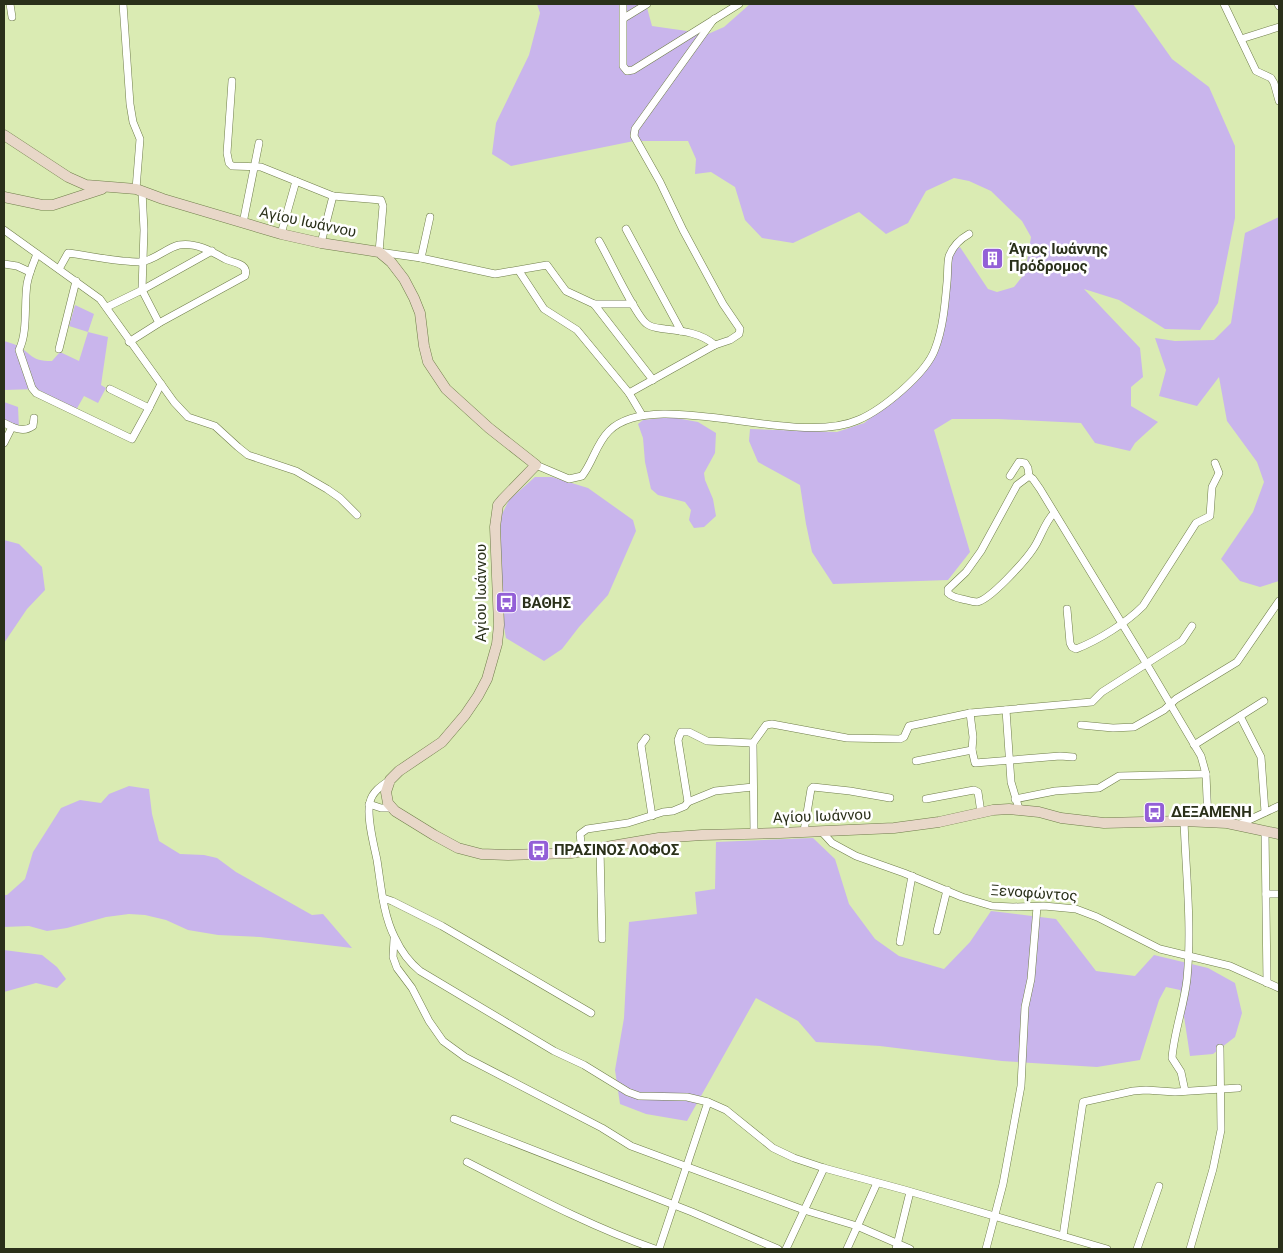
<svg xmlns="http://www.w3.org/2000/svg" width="1283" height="1253" viewBox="0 0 1283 1253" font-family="Roboto,sans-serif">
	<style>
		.green { fill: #c9b5ec }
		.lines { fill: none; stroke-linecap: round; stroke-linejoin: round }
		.street-casing { stroke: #6f7d4a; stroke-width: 8 }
		.secondary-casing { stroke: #6f7d4a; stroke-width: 11 }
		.street { stroke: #fff; stroke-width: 7 }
		.secondary { stroke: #e8d7c8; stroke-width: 10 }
		.labels { text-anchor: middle; stroke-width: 5; stroke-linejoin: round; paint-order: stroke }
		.street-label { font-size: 15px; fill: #2a301a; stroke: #fff }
		.poi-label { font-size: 15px; font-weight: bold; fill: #2a301a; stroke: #fff; text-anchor: start }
	</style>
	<rect width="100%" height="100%" fill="#daebb3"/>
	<g class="green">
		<path d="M537,4h109l6,22 56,8 16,-7 26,-23h383l39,55 37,28 26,59v72l-17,85 -18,27 -35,-1 -46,-29 -35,-11 56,59 3,29 -12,10v19l27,16 -23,21 -5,8 -35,-8 -14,-20 -83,-4h-46l-18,11 36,122 -22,28 -115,4 -21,-32 -6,-28 -6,-39 -42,-23 -9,-21 1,-12 87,3 27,-9 34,-26 42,-56 12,-90 8,-4 28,42 9,3 17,-5 11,-14 6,-36 -9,-16 -31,-30 -22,-10 -15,-3 -28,13 -18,32 -22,11 -27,-22 -66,31 -31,-5 -17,-18 -10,-33 -24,-15 -16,2 1,-15 -8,-18h-54l-123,25 -19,-12 4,-31 33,-68 11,-42z"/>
		<path d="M1279,217v364l-19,6 -20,-6 -19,-22 32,-47 11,-30 -7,-20 -30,-41 -8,-44 -22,29 -38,-10 7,-26 -11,-32 20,3 39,-1 17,-17 14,-90z"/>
		<path d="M75,305l19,9 -6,18 20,5 -7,48 5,3 -8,15 -14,-7 -8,14 -39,-21 -33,1v-49c3,1 8,2 12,4 16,8 13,16 36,16l8,-9 19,9 9,-29 -19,-6z"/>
		<path d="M4,402l14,5 1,21 -15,-5z"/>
		<path d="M671,417l27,5 18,11 -1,20 -11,20 1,7 8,19 3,17 -12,11 -10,1 -5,-8 2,-10 -6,-8 -27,-7 -7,-6 -6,-27 -2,-24 -5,-14 5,-4z"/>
		<path d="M535,477h17l36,11 45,32 3,11 -28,64 -29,32 -17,22 -18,12 -38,-23 -3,-16 -3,-104 9,-18z"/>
		<path d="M4,540l15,4 23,23 3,23 -18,19 -23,34z"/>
		<path d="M129,786l20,3 3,25 7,27 21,13 24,1 13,3 19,14 76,43 11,-1 29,34 -92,-11 -42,-2 -30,-5 -22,-10 -21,-5 -16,-1 -23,3 -39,11 -20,3 -18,-5 -25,1v-32h3l18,-16 8,-27 28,-44 19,-8 21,3 8,-9z"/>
		<path d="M813,838l22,21 14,45 26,35 24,17 45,13 26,-27 21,-31 65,8 40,52 39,5 19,-21 54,13 27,15 7,30 -7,24 -22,17 -23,2 -10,-66 -14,-3 -7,13 -19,60 -43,7 -95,-6 -122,-15 -64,-4 -18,-21 -42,-23 -69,123 -41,-7 -26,-10 -5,-34 9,-52 5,-96 68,-8 -2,-22 20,-3 1,-47z"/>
		<path d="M4,950l38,5 15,12 9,12 -9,9 -21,-5 -32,9z"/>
	</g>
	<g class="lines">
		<defs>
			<g id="street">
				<path d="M10,4l2,13"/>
				<path d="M123,4l7,100 3,18 7,17 -4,50"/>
				<path d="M623,4v62l4,5 6,-1 106,-66"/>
				<path d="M1224,4l32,67 15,7 3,5 5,18"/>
				<path d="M1278,4l1,2"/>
				<path d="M624,18l23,-14"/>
				<path d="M1241,39l38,-12"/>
				<path d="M232,81l-5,72 2,10 3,3 29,1 72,29 48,4 2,6 -4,46 42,6 74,16 52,-9 19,26 28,13h39"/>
				<path d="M142,191l2,39 -2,60 17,33"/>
				<path d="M243,223l16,-80"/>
				<path d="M626,229l55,102"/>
				<path d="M4,230l96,69 74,103 14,15 27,9 23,21 10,8 48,16 31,18 13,9 17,17"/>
				<path d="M281,234l15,-53"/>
				<path d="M599,241c9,15 37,76 48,83 5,4 12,4 18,5 18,2 36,4 50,16"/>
				<path d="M321,243l12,-47"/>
				<path d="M37,254c-4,10 -8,19 -10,30 -3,20 1,48 -8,66l13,38 4,5 96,46 17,-31 -39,-19"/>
				<path d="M421,258l9,-41"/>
				<path d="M4,264l13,2 13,6"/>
				<path d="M59,269l9,-16c23,3 49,9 72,9 14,-1 26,-14 39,-17 16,-3 32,6 46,14 8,4 24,4 20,17l-86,47 -30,19"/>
				<path d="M519,271l25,38 33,21 52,63 13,22"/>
				<path d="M594,304l59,76"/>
				<path d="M107,307l35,-17 70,-39"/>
				<path d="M59,349l17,-68"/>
				<path d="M629,393l86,-48 15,-5 9,-6 1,-5 -17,-25 -40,-74 -23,-48 -26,-46 1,-7 79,-110"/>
				<path d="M149,408l12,-24"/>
				<path d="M4,423l8,4 -8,16"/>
				<path d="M12,427c8,3 14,4 21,-1l1,-8"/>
				<path d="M536,465l33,14 13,-3c11,-14 14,-32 27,-45 45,-45 186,17 249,-11 24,-10 68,-46 77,-71 8,-21 10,-44 12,-67 1,-8 0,-18 2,-26 4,-10 11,-17 20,-22"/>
				<path d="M1010,476l9,-14 6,1 3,5 1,8 -12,9 -36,66 -15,21 -18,17v4c4,4 9,5 14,6 5,1 10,3 15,3 13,-2 48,-41 56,-53 8,-11 11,-26 21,-36"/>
				<path d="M1029,476l4,3 7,10 106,174 55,93 5,18 2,48"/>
				<path d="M1067,609l3,34 2,4 4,2c23,-9 50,-26 67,-43l53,-83 14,-7 2,-29 7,-14 -4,-10"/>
				<path d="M1006,710l5,72 8,27"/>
				<path d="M970,713l3,24 -1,13 3,13 85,-7 13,1"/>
				<path d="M1240,716l21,41 4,55"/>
				<path d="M1081,725l32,3 21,-1 30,-17 12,-11 61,-37 42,-61"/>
				<path d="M646,738l-5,7 11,71"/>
				<path d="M1194,745l70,-44"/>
				<path d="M916,761l56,-11"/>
				<path d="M390,780c-9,6 -18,12 -20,22 -4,14 4,43 7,58 4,25 6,55 18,78 6,13 14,24 25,33l134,80 30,14 44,27 11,4 48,1 21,5 18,8 47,38 21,10 30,10 81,22 202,59"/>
				<path d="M926,799l48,-9 4,2 3,21"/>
				<path d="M1015,799l40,-8 44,-3 20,-12 87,-2"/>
				<path d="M688,802l-10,-62 3,-8h8l18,9 46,2"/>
				<path d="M369,804l12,4h10"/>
				<path d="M1184,821c2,53 8,106 3,158 -3,27 -13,53 -15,79l9,14 4,19"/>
				<path d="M1238,825l41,-19"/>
				<path d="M804,831l7,-42 2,-2 37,4 40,7"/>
				<path d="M821,831l11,12 24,13 48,17 58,24 30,9 21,1 31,-1 32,3 21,8 63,32 70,17 49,22"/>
				<path d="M1265,831l2,152"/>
				<path d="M754,833l-1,-90 13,-18 6,-1 75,14 53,1 4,-2 5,-11 61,-13 122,-11 10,-10 80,-51 10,-15"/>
				<path d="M600,848l2,91"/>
				<path d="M582,851l-2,-17 7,-5 41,-6 35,-11 10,-1 12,-5 3,-4 27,-11 38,-4"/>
				<path d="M1266,894h13"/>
				<path d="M383,898l9,3 50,25 149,87"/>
				<path d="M937,931l10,-41"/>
				<path d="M394,939l-1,18 4,11 15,20 17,33 14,20 22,16 137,71 29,18 173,64 53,16 53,23"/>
				<path d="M900,942l12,-66"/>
				<path d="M454,1119l238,93 86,37"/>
				<path d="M467,1162c61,31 122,64 188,87"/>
				<path d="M1063,1236l20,-134 50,-11 13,-1 29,2 63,-4"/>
				<path d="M659,1249l49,-147"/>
				<path d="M786,1249l38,-81"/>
				<path d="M847,1249l30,-66"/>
				<path d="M896,1249l14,-57"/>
				<path d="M986,1249l17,-65 18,-98 4,-79 6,-28 6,-72"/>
				<path d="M1137,1249l22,-63"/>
				<path d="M1190,1249l23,-80 8,-39 -1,-82"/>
			</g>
			<g id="secondary">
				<path d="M4,135l64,42 18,8 50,4 27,10 118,35 40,9 58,9 12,10 13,17 10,19 6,15 4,33 4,16 18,27 43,39 47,37 -33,34 -5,6 -3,22 4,98 -2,19 -10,35 -9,17 -13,19 -23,27 -43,29 -9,9 -4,12 2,11 7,8 39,24 24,13 23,6 27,1 63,-2 88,-15 43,-3 78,-2 114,-5 45,-6 54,-12 16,-1 30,3 22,6 43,5 80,-2 43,2 52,11"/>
				<path d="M4,197l38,8h11l49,-16"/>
			</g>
		</defs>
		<use href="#street" class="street-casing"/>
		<use href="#secondary" class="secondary-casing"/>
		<use href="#street" class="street"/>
		<use href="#secondary" class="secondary"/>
	</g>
	<defs>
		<symbol id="building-square" viewBox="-11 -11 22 22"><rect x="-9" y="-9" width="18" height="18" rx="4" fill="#935fd7" stroke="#fff"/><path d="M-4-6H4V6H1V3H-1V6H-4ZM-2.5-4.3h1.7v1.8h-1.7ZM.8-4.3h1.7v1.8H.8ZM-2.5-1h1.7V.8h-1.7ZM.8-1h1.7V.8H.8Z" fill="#fff"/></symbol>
		<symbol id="bus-square" viewBox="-11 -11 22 22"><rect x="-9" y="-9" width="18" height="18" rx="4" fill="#935fd7" stroke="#fff"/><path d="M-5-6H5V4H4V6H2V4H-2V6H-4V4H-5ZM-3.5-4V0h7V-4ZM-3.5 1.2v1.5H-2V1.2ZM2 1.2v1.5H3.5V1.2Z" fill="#fff"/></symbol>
	</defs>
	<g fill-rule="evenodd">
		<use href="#building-square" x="980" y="246" width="25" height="25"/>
		<use href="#bus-square" x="494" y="590" width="25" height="25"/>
		<use href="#bus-square" x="1142" y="800" width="25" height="25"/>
		<use href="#bus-square" x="526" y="838" width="25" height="25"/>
	</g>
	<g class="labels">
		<g class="street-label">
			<text transform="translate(308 222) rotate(12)" y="5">Αγίου Ιωάννου</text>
			<text transform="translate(481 593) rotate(-90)" y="5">Αγίου Ιωάννου</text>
			<text transform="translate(822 816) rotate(-2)" y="5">Αγίου Ιωάννου</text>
			<text transform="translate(1034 893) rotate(4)" y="5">Ξενοφώντος</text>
		</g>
		<g class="poi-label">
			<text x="1009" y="254">Άγιος Ιωάννης<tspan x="1009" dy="17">Πρόδρομος</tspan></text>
			<text x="522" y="608">ΒΑΘΗΣ</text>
			<text x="1171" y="817">ΔΕΞΑΜΕΝΗ</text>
			<text x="554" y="855">ΠΡΑΣΙΝΟΣ ΛΟΦΟΣ</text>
		</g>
	</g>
	<rect width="1283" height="1253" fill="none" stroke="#2a301a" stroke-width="10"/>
</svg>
